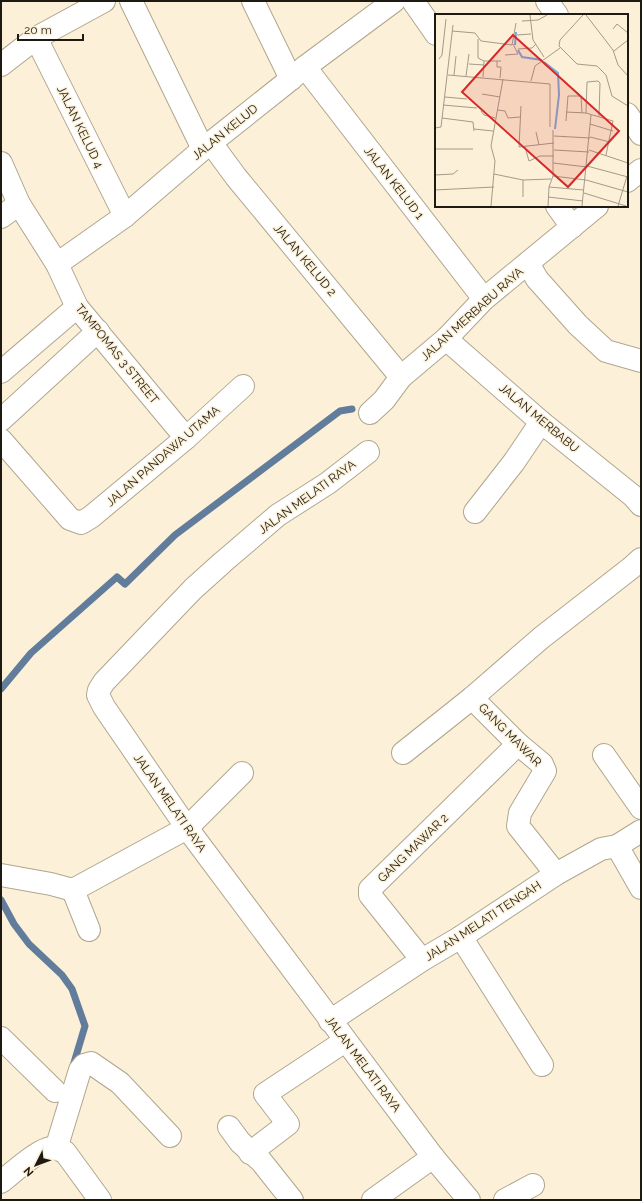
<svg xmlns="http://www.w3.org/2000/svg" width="642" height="1201" viewBox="0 0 642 1201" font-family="Raleway,sans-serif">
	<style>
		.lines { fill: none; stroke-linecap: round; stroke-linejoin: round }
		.stream { stroke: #627c9c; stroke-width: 7 }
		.minor-casing { stroke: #b0a68e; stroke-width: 24 }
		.minor { stroke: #fff; stroke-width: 22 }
		.labels { text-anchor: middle; stroke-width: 3; stroke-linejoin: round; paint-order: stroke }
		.street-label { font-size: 12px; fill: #1e1a11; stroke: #fcf1d8 }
		.inset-river { fill: none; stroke: #7fa6d8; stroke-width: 2 }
		.inset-road { fill: none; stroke: #a39b88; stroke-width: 1 }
		.view { fill: #d62828; fill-opacity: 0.15; stroke: #d62828; stroke-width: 2 }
		.inset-edge { fill: none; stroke: #1e1a11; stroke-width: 2 }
	</style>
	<rect width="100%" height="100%" fill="#fcf1d8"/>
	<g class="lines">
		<g class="stream">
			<path d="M1,689l30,-36 86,-76 8,7 50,-49 165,-124 12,-2"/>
			<path d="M1,900l13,24 15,20 33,31 10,14 13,37 -12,40"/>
		</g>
		<defs>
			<g id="minor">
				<path d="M131,1l72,148"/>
				<path d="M253,1l38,78"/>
				<path d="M413,1l23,33"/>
				<path d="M547,1l10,14"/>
				<path d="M36,38l89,178"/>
				<path d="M1,65l35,-27 68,-37"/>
				<path d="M305,67l179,232"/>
				<path d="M627,114l14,20"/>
				<path d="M211,143l25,34 165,200"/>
				<path d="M1,163l18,41 38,60 20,43 109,131"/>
				<path d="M627,181l14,-11"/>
				<path d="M557,206l15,21"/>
				<path d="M1,217l18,-13"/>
				<path d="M528,263l9,16 41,46 28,26 35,10"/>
				<path d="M57,264l68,-48 78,-67 88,-70 14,-12 89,-66"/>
				<path d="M446,339l95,83 92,74 8,9"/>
				<path d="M1,372l76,-65"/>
				<path d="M370,413l14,-13 17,-23 45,-38 38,-40 113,-93"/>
				<path d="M1,420l97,-89"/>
				<path d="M1,440l69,79 11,4 10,-6 95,-79 57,-52"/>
				<path d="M368,452l-40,31 -50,32 -55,47 -30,27 -89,93 -5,8 -1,5 6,12 83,121 246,329 36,43"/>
				<path d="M475,512l39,-50 27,-40"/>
				<path d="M472,698l46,46 24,20 3,7 -25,42 -2,13 38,48"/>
				<path d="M403,753l69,-55 69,-60 90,-70 10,-9"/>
				<path d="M604,755l37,53"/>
				<path d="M617,846l24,42"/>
				<path d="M1,875l50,9 22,6 114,-62 55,-55"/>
				<path d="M73,890l16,40"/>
				<path d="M461,937l81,128"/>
				<path d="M422,960l-52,-65v-6l148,-145"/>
				<path d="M330,1021l92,-61 39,-23 95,-63 45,-25 16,-3 24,-15"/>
				<path d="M1,1038l54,53"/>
				<path d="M229,1127l11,15 21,19 31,39"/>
				<path d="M56,1149l24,-79 4,-5 7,-2 29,20 50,53"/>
				<path d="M250,1153l38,-29 -23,-30 80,-53"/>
				<path d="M1,1182c10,-8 35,-30 46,-33 6,-2 12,1 18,3l35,48"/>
				<path d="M373,1200l60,-43"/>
				<path d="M505,1200l28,-15"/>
			</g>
		</defs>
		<use href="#minor" class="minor-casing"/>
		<use href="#minor" class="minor"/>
	</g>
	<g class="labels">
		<g class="street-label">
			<text transform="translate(80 127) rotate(64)" y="4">JALAN KELUD 4</text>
			<text transform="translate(225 132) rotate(-39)" y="4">JALAN KELUD</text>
			<text transform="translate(394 183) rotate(52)" y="4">JALAN KELUD 1</text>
			<text transform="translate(305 260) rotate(50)" y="4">JALAN KELUD 2</text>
			<text transform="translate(472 314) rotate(-42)" y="4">JALAN MERBABU RAYA</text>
			<text transform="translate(117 354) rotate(51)" y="4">TAMPOMAS 3 STREET</text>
			<text transform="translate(539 418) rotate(40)" y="4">JALAN MERBABU</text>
			<text transform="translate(163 456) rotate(-41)" y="4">JALAN PANDAWA UTAMA</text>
			<text transform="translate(307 497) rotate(-36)" y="4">JALAN MELATI RAYA</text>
			<text transform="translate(510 735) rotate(45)" y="4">GANG MAWAR</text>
			<text transform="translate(170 803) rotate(55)" y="4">JALAN MELATI RAYA</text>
			<text transform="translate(413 848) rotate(-44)" y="4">GANG MAWAR 2</text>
			<text transform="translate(483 921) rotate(-33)" y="4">JALAN MELATI TENGAH</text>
			<text transform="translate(363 1064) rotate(53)" y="4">JALAN MELATI RAYA</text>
		</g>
	</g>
	<g transform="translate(435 14)">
		<rect width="193" height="193" fill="#fcf1d8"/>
		<path class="inset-river" d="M80,31l1,-13M83,36l4,7 20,3M109,48l14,11 1,22 -4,34"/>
		<path class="inset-road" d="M95,1l3,25 11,17M148,1l-23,25 -1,6 18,18 20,2 9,9 6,21 16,10M151,1l27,35 5,15 10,11M87,7l16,-1 9,-5M178,15l4,-5 11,9M17,17l23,2 6,8 31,4 4,-22M82,21l14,-1M43,25v19l6,3M83,35l14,-1 4,-4M179,37l14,-11M70,41l13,-1 -5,-10M4,45l3,-4 4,-36M62,47v6h4l-1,11M34,50l15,1M13,61l102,9v43M19,61l2,-19M31,62l3,-22M48,63l1,-16h17M96,67l4,-15 25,-18M47,80l18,3M10,83l22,2M8,91l34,3M86,92l-2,41 35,-4M63,96l7,1 3,7 12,-1M46,97l3,4 11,3M131,98l20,1 27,8 -7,34M151,99l1,-31 11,-1 2,2 -1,33M7,104l31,4 1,9M131,107l2,-25h13l1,17M155,110l23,7M0,114l6,-1 12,-102M39,115l19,2M101,118l3,13M119,122l36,2M155,123l20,5M90,133l4,14 11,-5h14M0,135h38M119,136l35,2M154,136l39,13M118,149l34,4M152,152l41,11M59,160l29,6 28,-1M0,161l18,-1 5,-4M118,162l33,4 42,12M114,173l35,3M0,176l59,-3M149,179l42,13M88,183v-17M113,183l35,4M56,192l4,-45 -4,-15 12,-67M113,192l1,-19 4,-11v-46M147,192l9,-91M183,192l9,-30"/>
		<path class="view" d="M78,21l106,96 -51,56 -106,-95z"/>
		<rect width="193" height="193" class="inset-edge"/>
	</g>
	<rect width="642" height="1201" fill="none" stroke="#1e1a11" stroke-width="4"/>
	<g transform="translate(36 1165) rotate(228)" stroke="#fcf1d8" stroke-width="3" paint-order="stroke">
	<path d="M0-3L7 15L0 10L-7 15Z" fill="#1e1a11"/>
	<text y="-6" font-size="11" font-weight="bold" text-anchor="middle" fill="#1e1a11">N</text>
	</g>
	<path d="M18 34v6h65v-6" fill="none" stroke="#1e1a11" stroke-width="2"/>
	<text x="24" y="34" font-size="12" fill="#1e1a11" stroke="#fcf1d8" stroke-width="3" paint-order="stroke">20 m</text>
</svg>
